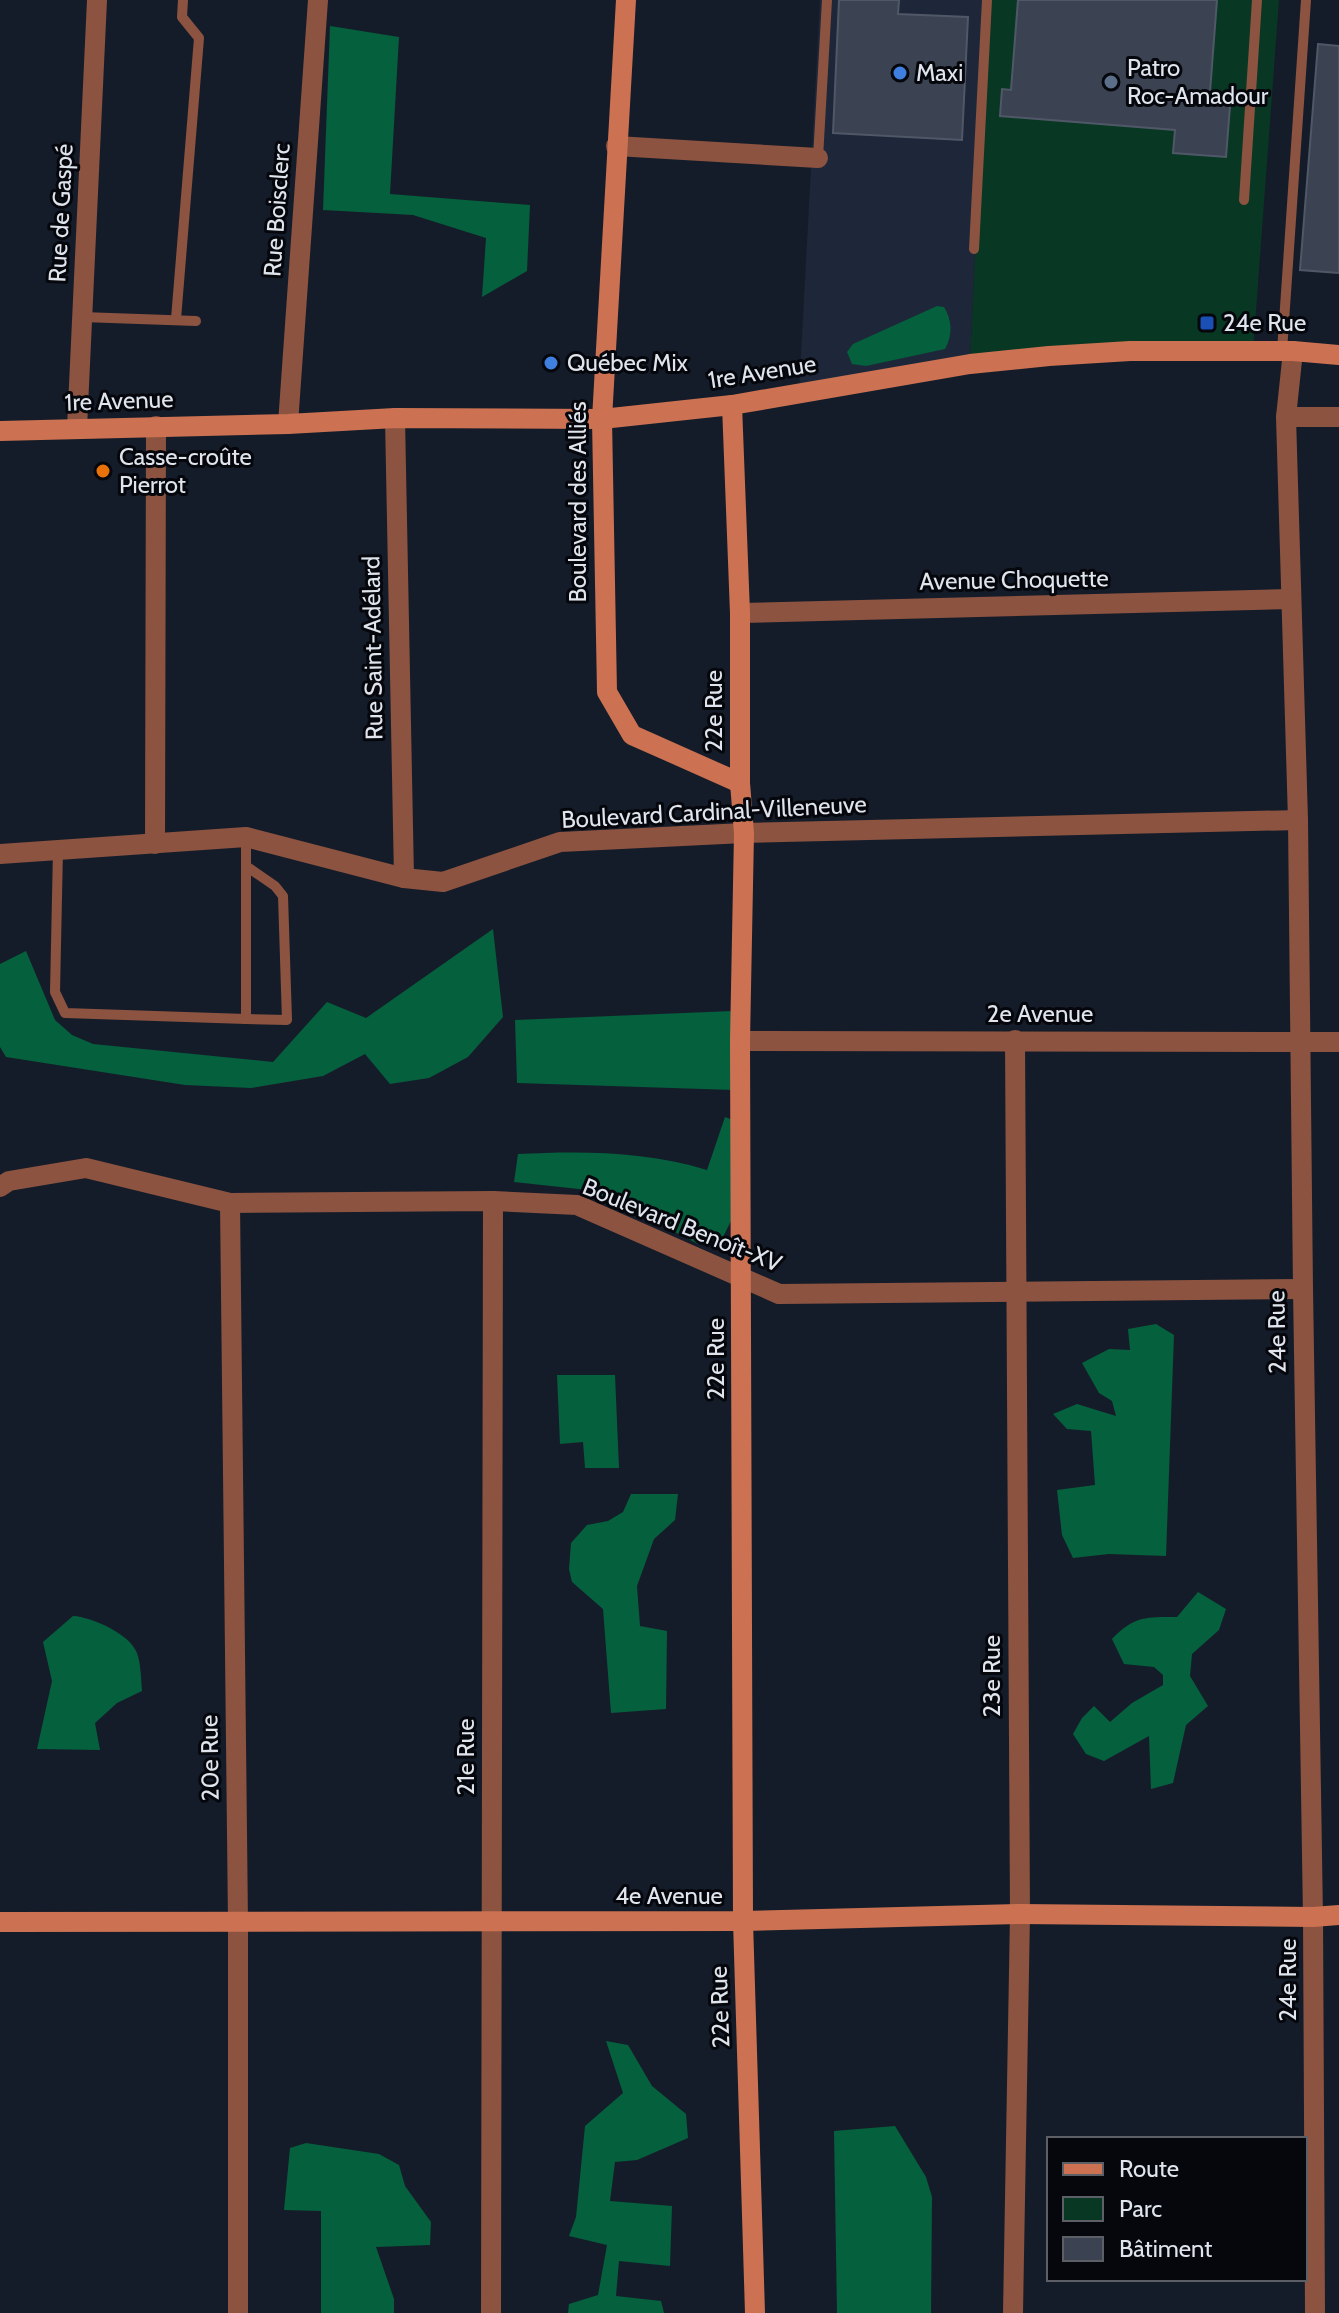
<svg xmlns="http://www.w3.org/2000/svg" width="1339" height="2313" viewBox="0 0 1339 2313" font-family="Cabin,sans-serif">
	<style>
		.built { fill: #1d2739 }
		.green { fill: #083823 }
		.forest { fill: #05603d }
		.building { fill: #3b4251; stroke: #505868; stroke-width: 2 }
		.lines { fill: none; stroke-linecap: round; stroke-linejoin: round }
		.lane { stroke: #8c5340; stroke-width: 10 }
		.street { stroke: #8c5340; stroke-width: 20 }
		.secondary { stroke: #cc7252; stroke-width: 20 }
		.shop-dot { fill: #3f7fe0; stroke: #05070c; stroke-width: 3 }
		.service-dot { fill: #5c6f8a; stroke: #05070c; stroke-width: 3 }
		.transit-dot { fill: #1a4fb4; stroke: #05070c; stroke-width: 3 }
		.food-dot { fill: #e8710a; stroke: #05070c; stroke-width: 3 }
		.labels { text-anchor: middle; stroke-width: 6; stroke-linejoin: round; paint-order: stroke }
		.poi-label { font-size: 24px; fill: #dfe4ed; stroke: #05070c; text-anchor: start }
		.street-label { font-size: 24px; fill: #dfe4ed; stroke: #05070c }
	</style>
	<rect width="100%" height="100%" fill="#151c29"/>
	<path class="built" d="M820,0h167l-17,364 -171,29z"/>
	<path class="green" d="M987,0h292l-26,351 -283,13z"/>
	<g class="forest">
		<path d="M330,26l69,11 -9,157 140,11 -3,66 -45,26 4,-59 -73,-23 -90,-5z"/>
		<path d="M937,306l7,1c8,13 9,28 1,42l-79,17 -14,-2 -5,-12 6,-8z"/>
		<path d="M493,929l10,88 -35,40 -39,21 -39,6 -25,-30 -42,22 -72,12 -66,-3 -179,-28 -6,-10v-83l26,-13 29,69 17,15 21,9 180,18 54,-60 39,16z"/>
		<path d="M732,1011l2,79 -217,-7 -2,-63z"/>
		<path d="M725,1117l15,6 -7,94 -11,22 -24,5 -83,-43 -36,-12 -65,-7 4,-28c64,-3 127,-3 189,16z"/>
		<path d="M1156,1324l18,11 -8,221 -57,-2 -36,4 -11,-23 -5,-45 38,-5 -4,-54 -24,-2 -14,-15 24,-10 39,12 -4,-15 -13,-8 -17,-30 27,-14 21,1 -2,-21z"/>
		<path d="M557,1375h58l4,93h-34l-2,-26 -23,2z"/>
		<path d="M631,1494h47l-3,26 -21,19 -17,47 3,40 27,5 -1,78 -55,4 -8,-104 -31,-27 -3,-13 2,-26 16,-18 21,-4 15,-9z"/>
		<path d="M1198,1592l28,17 -7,21 -27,24 -2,22 18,30 -22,19 -13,58 -22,6 -2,-53 -45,25 -18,-7 -13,-20 9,-16 12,-12 16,16 22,-19 31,-18v-10l-9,-8 -30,-3 -12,-25c22,-23 34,-22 65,-22z"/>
		<path d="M73,1616c19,1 57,18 64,37 4,11 4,26 5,38l-25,12 -22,20 5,27 -63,-1 15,-68 -9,-39z"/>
		<path d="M606,2041l22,4 24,41 34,28 2,24 -51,22 -22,2 -5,39 62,5 -2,60 -51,-5 -3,35 45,5 3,12h-96l1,-9 29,-9 9,-50 -38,-9 7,-19 9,-91 38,-33z"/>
		<path d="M895,2126l31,51 6,20 -1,116h-94l-3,-182z"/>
		<path d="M306,2143l73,11 20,11 6,21 26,36 -1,23 -54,2 18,52v14h-73v-102l-37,-1 6,-62z"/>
	</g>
	<g class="building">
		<path d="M839,0h60l-1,14 70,3 -6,123 -129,-7z"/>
		<path d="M1018,0h199l-8,105 21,1 -4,51 -53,-4 2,-23 -175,-14 2,-27 9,1z"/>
		<path d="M1318,44l21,2v227l-39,-3z"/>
	</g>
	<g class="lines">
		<g class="lane">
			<path d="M818,158l9,-158"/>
			<path d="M1244,200l13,-200"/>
			<path d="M974,249l13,-249"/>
			<path d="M82,317l114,4"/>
			<path d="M176,319l23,-281 -17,-21 1,-17"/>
			<path d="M1282,351l24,-351"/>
			<path d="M58,850l-3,142 10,21 181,6v-182"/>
			<path d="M246,1019l41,1 -4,-124 -8,-10 -29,-20"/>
		</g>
		<g class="street">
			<path d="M616,146l202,12"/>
			<path d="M1293,351l-7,66 12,403 5,469 10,628 2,396"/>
			<path d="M1286,417h53"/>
			<path d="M395,418l9,460"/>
			<path d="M288,424l30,-424"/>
			<path d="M77,428l20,-428"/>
			<path d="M740,613l550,-14"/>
			<path d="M155,844l1,-418"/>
			<path d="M0,854l246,-17 158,41 39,4 117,-40 184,-9 554,-13"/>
			<path d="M740,1041l599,1"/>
			<path d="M0,1187l9,-6 77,-13 144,35 263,-2 84,4 202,89 524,-5"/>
			<path d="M230,1203l8,720v390"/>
			<path d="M491,2313l2,-1112"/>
			<path d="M1013,2313l7,-399 -5,-874"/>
		</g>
		<g class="secondary">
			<path d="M626,0l-24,419 5,273 25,43 108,48"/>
			<path d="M732,405l8,208v170l4,50 -4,208 3,880 12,392"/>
			<path d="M0,431l288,-7 107,-6 207,1 130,-14 238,-41 79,-8 81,-5h163l46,4"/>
			<path d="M0,1922l743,-1 277,-7 293,3 26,-2"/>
		</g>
	</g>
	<g class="shop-dot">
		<circle cx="900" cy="73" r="8"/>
		<circle cx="551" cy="363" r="8"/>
	</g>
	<circle class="service-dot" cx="1111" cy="82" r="8"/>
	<rect class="transit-dot" x="1199" y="315" width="16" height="16" rx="4"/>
	<circle class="food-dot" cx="103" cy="471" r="8"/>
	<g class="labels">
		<g class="poi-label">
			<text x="1127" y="76">Patro<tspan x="1127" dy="28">Roc-Amadour</tspan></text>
			<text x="916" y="81">Maxi</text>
			<text x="1223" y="331">24e Rue</text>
			<text x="567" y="371">Québec Mix</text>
			<text x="119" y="465">Casse-croûte<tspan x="119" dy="28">Pierrot</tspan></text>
		</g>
		<g class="street-label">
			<text transform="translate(277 210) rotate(-86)" y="8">Rue Boisclerc</text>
			<text transform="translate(61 213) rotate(-87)" y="8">Rue de Gaspé</text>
			<text transform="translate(762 372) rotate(-9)" y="8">1re Avenue</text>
			<text transform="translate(119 401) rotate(-2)" y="8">1re Avenue</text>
			<text transform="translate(578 502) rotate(-90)" y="8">Boulevard des Alliés</text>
			<text transform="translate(1014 580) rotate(-1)" y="8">Avenue Choquette</text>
			<text transform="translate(373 648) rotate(-91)" y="8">Rue Saint-Adélard</text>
			<text transform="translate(714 711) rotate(-90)" y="8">22e Rue</text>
			<text transform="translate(714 812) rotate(-3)" y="8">Boulevard Cardinal-Villeneuve</text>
			<text x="1040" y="1022">2e Avenue</text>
			<text transform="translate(682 1225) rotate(22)" y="8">Boulevard Benoît-XV</text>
			<text transform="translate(1277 1332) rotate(-91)" y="8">24e Rue</text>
			<text transform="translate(716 1359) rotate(-90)" y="8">22e Rue</text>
			<text transform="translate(992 1676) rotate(-90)" y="8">23e Rue</text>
			<text transform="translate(466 1757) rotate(-90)" y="8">21e Rue</text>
			<text transform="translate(210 1758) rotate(-91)" y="8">20e Rue</text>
			<text x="669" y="1904">4e Avenue</text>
			<text transform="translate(1288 1980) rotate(-90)" y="8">24e Rue</text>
			<text transform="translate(720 2007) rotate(-92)" y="8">22e Rue</text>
		</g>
	</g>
	<rect x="1047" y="2137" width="260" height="144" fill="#05070c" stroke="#5c5f66" stroke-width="2"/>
	<rect x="1063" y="2163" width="40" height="12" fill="#cc7252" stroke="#5c5f66" stroke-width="2"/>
	<text x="1119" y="2177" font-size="24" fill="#dfe4ed">Route</text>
	<rect x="1063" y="2197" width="40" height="24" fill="#083823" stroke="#5c5f66" stroke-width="2"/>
	<text x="1119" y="2217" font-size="24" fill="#dfe4ed">Parc</text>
	<rect x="1063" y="2237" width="40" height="24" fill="#3b4251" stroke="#5c5f66" stroke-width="2"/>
	<text x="1119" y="2257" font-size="24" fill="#dfe4ed">Bâtiment</text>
</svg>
